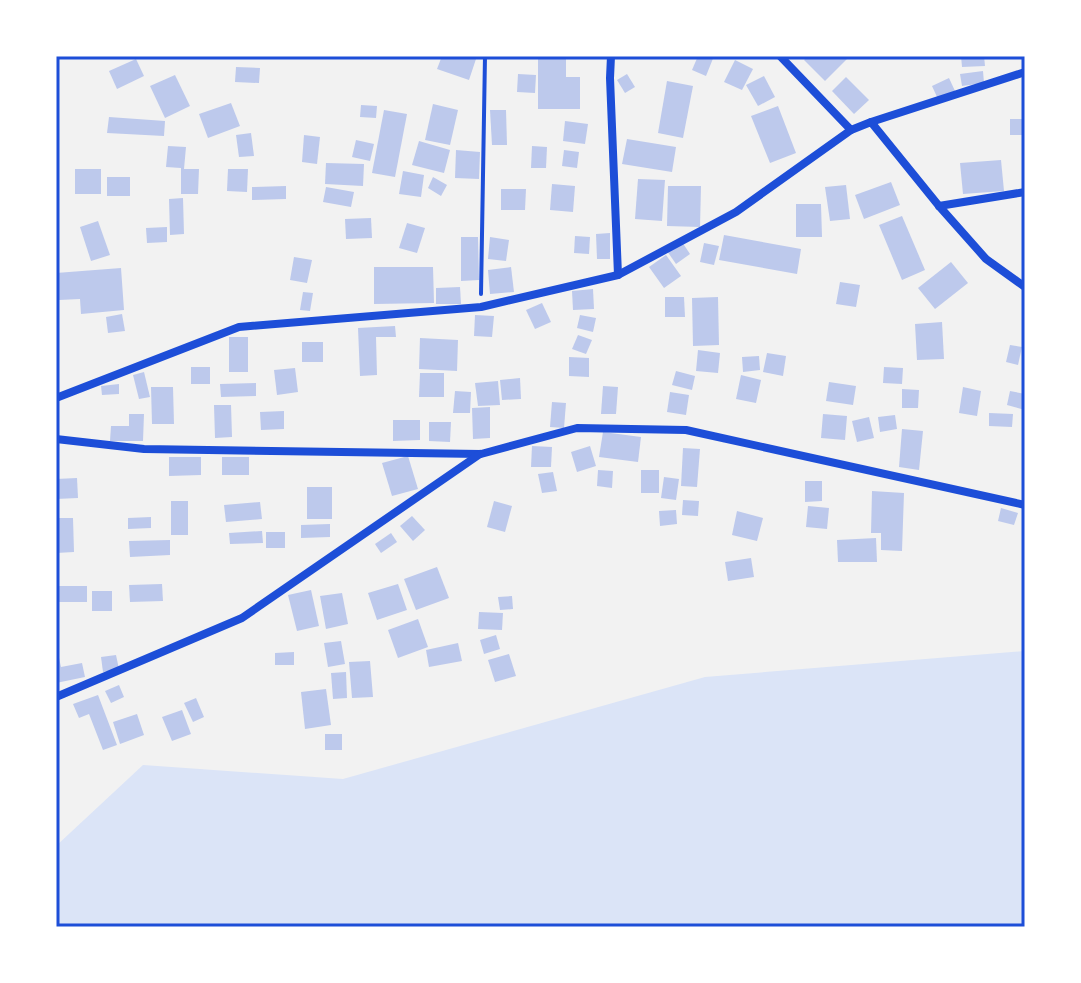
<svg xmlns="http://www.w3.org/2000/svg" width="1081" height="983" viewBox="0 0 1081 983" font-family="Figtree,sans-serif">
	<style>
		.green { fill: #dbe4f7 }
		.building { fill: #bdc9ec }
		.lines { fill: none; stroke-linecap: round; stroke-linejoin: round }
		.path { stroke: #1d4ed8; stroke-width: 4 }
		.minor { stroke: #1d4ed8; stroke-width: 8 }
		.neatline { fill: none; stroke: #1d4ed8; stroke-width: 3 }
	</style>
	<rect width="100%" height="100%" fill="#f2f2f2"/>
	<path class="green" d="M1025,651v276h-969v-81l87,-81 200,14 362,-102z"/>
	<g class="building">
		<path d="M442,56h35l-8,24 -32,-11z"/>
		<path d="M538,56h28v21h14v32h-42z"/>
		<path d="M698,56h16l-8,20 -14,-6z"/>
		<path d="M808,56h42l-25,25 -21,-21z"/>
		<path d="M961,56h23l1,10 -23,1z"/>
		<path d="M136,59l8,17 -27,13 -8,-18z"/>
		<path d="M735,60l18,9 -11,21 -18,-8z"/>
		<path d="M236,67l24,1 -1,15 -24,-1z"/>
		<path d="M983,71l1,12 -22,3 -2,-12z"/>
		<path d="M518,74l18,1 -1,18 -18,-1z"/>
		<path d="M627,74l8,13 -10,6 -8,-13z"/>
		<path d="M175,75l15,31 -25,12 -15,-32z"/>
		<path d="M764,76l11,21 -17,9 -12,-21z"/>
		<path d="M846,77l23,23 -15,14 -22,-23z"/>
		<path d="M949,78l6,13 -17,8 -6,-13z"/>
		<path d="M667,81l26,5 -10,52 -25,-5z"/>
		<path d="M231,103l9,23 -32,12 -9,-24z"/>
		<path d="M433,104l25,6 -8,35 -25,-5z"/>
		<path d="M361,105l16,1 -1,12 -16,-1z"/>
		<path d="M778,106l18,47 -26,10 -19,-47z"/>
		<path d="M384,110l23,4 -12,63 -23,-4z"/>
		<path d="M490,110h16l1,35h-15z"/>
		<path d="M109,117l56,4 -1,15 -57,-3z"/>
		<rect x="1010" y="119" width="15" height="16"/>
		<path d="M565,121l23,3 -3,20 -22,-3z"/>
		<path d="M251,133l3,23 -15,1 -3,-22z"/>
		<path d="M304,135l16,2 -3,27 -15,-2z"/>
		<path d="M627,139l49,8 -4,25 -50,-8z"/>
		<path d="M356,140l18,4 -4,17 -18,-4z"/>
		<path d="M419,141l31,9 -6,23 -32,-8z"/>
		<path d="M168,146l18,1 -2,22h15l-1,25h-17v-26l-15,-1z"/>
		<path d="M532,146l15,1 -1,21h-15z"/>
		<path d="M456,150l24,2 -1,27 -24,-1z"/>
		<path d="M564,150l15,2 -2,16 -15,-2z"/>
		<path d="M1001,160l3,31 -41,3 -3,-31z"/>
		<path d="M326,163l38,1 -1,22 -38,-2z"/>
		<rect x="75" y="169" width="26" height="25"/>
		<path d="M228,169h20l-1,23 -20,-1z"/>
		<path d="M403,171l21,4 -3,22 -22,-3z"/>
		<rect x="107" y="177" width="23" height="19"/>
		<path d="M433,177l14,8 -6,11 -13,-8z"/>
		<path d="M638,179l27,1 -3,41 -27,-2z"/>
		<path d="M891,182l9,23 -36,14 -9,-24z"/>
		<path d="M552,184l23,2 -2,26 -23,-2z"/>
		<path d="M846,185l4,34 -20,2 -5,-34z"/>
		<path d="M286,186v13l-34,1v-13z"/>
		<path d="M668,186h33l-1,41 -33,-1z"/>
		<path d="M326,187l28,5 -3,15 -28,-5z"/>
		<path d="M501,189h25l-1,21h-24z"/>
		<path d="M183,198l1,36 -14,1 -1,-36z"/>
		<path d="M796,204h25l1,33h-26z"/>
		<path d="M902,216l23,54 -23,10 -23,-55z"/>
		<path d="M371,218l1,20 -26,1 -1,-20z"/>
		<path d="M98,221l12,34 -19,6 -11,-34z"/>
		<path d="M407,223l18,5 -8,25 -18,-5z"/>
		<path d="M167,227v15l-20,1 -1,-15z"/>
		<path d="M610,233v26h-13l-1,-25z"/>
		<path d="M724,235l77,14 -4,25 -78,-14z"/>
		<path d="M575,236l15,1 -1,17 -15,-1z"/>
		<path d="M461,237h17l1,43 -18,1z"/>
		<path d="M490,237l19,3 -3,21 -18,-2z"/>
		<path d="M682,242l8,12 -14,10 -9,-13z"/>
		<path d="M704,243l15,3 -5,19 -14,-3z"/>
		<path d="M666,255l15,21 -17,12 -15,-21z"/>
		<path d="M294,257l18,3 -5,23 -17,-3z"/>
		<path d="M951,262l17,21 -33,26 -17,-21z"/>
		<path d="M374,267h59l1,36 -60,1z"/>
		<path d="M511,267l3,25 -24,2 -2,-24z"/>
		<path d="M121,268l3,42 -43,4 -1,-15 -21,1 -3,-27z"/>
		<path d="M840,282l20,3 -4,22 -20,-3z"/>
		<path d="M460,287l1,17h-25v-16z"/>
		<path d="M593,289l1,20 -21,1 -1,-19z"/>
		<path d="M303,292l10,1 -3,18 -10,-1z"/>
		<path d="M665,297h19l1,20h-20z"/>
		<path d="M718,297l1,48 -26,1 -1,-48z"/>
		<path d="M542,303l9,19 -16,7 -9,-19z"/>
		<path d="M122,314l3,17 -17,2 -2,-16z"/>
		<path d="M475,315l19,1 -2,21 -18,-1z"/>
		<path d="M580,315l16,3 -3,14 -16,-4z"/>
		<path d="M942,322l2,37 -27,1 -2,-36z"/>
		<path d="M395,326l1,11h-20l1,38 -17,1 -2,-48z"/>
		<path d="M578,335l14,5 -6,14 -14,-5z"/>
		<rect x="229" y="337" width="19" height="35"/>
		<path d="M420,338l38,2 -1,31 -38,-2z"/>
		<rect x="302" y="342" width="21" height="20"/>
		<path d="M1010,345l12,2 -4,18 -12,-3z"/>
		<path d="M698,350l22,3 -2,20 -22,-2z"/>
		<path d="M767,353l19,3 -3,20 -20,-4z"/>
		<path d="M759,356l1,14 -17,2 -1,-15z"/>
		<path d="M569,357l20,1v19l-20,-1z"/>
		<rect x="191" y="367" width="19" height="17"/>
		<path d="M884,367l19,1 -1,16 -19,-1z"/>
		<path d="M295,368l3,24 -21,3 -3,-25z"/>
		<path d="M676,371l19,5 -3,14 -20,-5z"/>
		<path d="M144,372l6,25 -11,2 -6,-24z"/>
		<path d="M420,373h24v24h-25z"/>
		<path d="M741,375l20,5 -5,23 -20,-4z"/>
		<path d="M520,378l1,21 -19,1 -2,-20z"/>
		<path d="M498,381l2,24 -22,1 -3,-23z"/>
		<path d="M829,382l27,4 -3,19 -27,-4z"/>
		<path d="M256,383v13l-35,1 -1,-13z"/>
		<path d="M119,384v10l-17,1 -1,-9z"/>
		<path d="M603,386l15,1 -2,27h-15z"/>
		<path d="M151,387h22l1,37h-22z"/>
		<path d="M963,387l18,4 -4,25 -18,-3z"/>
		<path d="M902,389l17,1 -1,18h-16z"/>
		<path d="M455,391l16,1 -1,21h-17z"/>
		<path d="M1010,391l15,3v16l-18,-5z"/>
		<path d="M670,392l19,3 -3,20 -19,-3z"/>
		<path d="M552,402l14,1 -2,25 -14,-1z"/>
		<path d="M214,405h17l1,32 -17,1z"/>
		<path d="M490,407v31l-17,1 -1,-31z"/>
		<path d="M284,411v18l-23,1 -1,-18z"/>
		<path d="M989,413l24,1 -1,13 -23,-1z"/>
		<path d="M129,414h15l-1,27h-33l1,-15h18z"/>
		<path d="M823,414l24,2 -2,24 -24,-2z"/>
		<path d="M895,415l2,14 -17,3 -2,-15z"/>
		<path d="M869,417l5,21 -17,4 -5,-21z"/>
		<path d="M393,420h27v20l-27,1z"/>
		<path d="M429,422h22l-1,20 -21,-1z"/>
		<path d="M902,429l21,2 -4,39 -20,-3z"/>
		<path d="M603,432l38,5 -3,25 -39,-5z"/>
		<path d="M532,446l20,1 -1,20h-20z"/>
		<path d="M590,446l6,20 -19,6 -6,-20z"/>
		<path d="M683,448l17,1 -3,38 -16,-1z"/>
		<path d="M408,456l10,33 -26,7 -10,-33z"/>
		<path d="M169,457h32v18l-32,1z"/>
		<rect x="222" y="457" width="27" height="18"/>
		<path d="M598,470l15,1 -1,17 -15,-2z"/>
		<rect x="641" y="470" width="18" height="23"/>
		<path d="M553,472l4,19 -15,2 -4,-19z"/>
		<path d="M664,477l15,2 -3,21 -15,-2z"/>
		<path d="M77,478l1,20 -22,1v-20z"/>
		<path d="M805,481h17v20l-17,1z"/>
		<rect x="307" y="487" width="25" height="32"/>
		<path d="M872,491l32,2 -2,58 -21,-1v-17h-10z"/>
		<path d="M683,500l16,1 -1,15 -16,-1z"/>
		<rect x="171" y="501" width="17" height="34"/>
		<path d="M494,501l18,5 -7,26 -18,-5z"/>
		<path d="M260,502l2,17 -36,3 -2,-17z"/>
		<path d="M808,506l21,2 -2,21 -21,-2z"/>
		<path d="M1001,508l17,5 -4,12 -16,-4z"/>
		<path d="M676,510l1,14 -17,2 -1,-15z"/>
		<path d="M737,511l26,7 -6,23 -25,-6z"/>
		<path d="M412,516l13,14 -12,11 -13,-15z"/>
		<path d="M151,517v11l-23,1v-11z"/>
		<path d="M56,518h17l1,34 -18,1z"/>
		<path d="M330,524v13l-29,1v-13z"/>
		<path d="M262,531l1,12 -33,1 -1,-11z"/>
		<rect x="266" y="532" width="19" height="16"/>
		<path d="M391,533l6,9 -16,11 -6,-9z"/>
		<path d="M876,538l1,24h-39l-1,-22z"/>
		<path d="M170,540v15l-40,2 -1,-16z"/>
		<path d="M751,558l3,19 -26,4 -3,-19z"/>
		<path d="M437,567l12,31 -33,12 -12,-31z"/>
		<path d="M162,584l1,17 -33,1 -1,-17z"/>
		<path d="M398,584l9,26 -30,10 -9,-27z"/>
		<rect x="56" y="586" width="31" height="16"/>
		<path d="M311,590l8,36 -22,5 -9,-36z"/>
		<rect x="92" y="591" width="20" height="20"/>
		<path d="M342,593l6,31 -22,5 -6,-33z"/>
		<path d="M512,596l1,13 -13,1 -2,-13z"/>
		<path d="M479,612l24,1 -1,17 -24,-1z"/>
		<path d="M418,619l10,28 -30,11 -10,-28z"/>
		<path d="M496,635l4,14 -16,5 -4,-14z"/>
		<path d="M341,641l4,23 -17,3 -4,-24z"/>
		<path d="M458,643l4,18 -33,6 -3,-17z"/>
		<path d="M56,649h1l4,18 21,-4 3,14 -29,6z"/>
		<path d="M294,652v13h-19v-12z"/>
		<path d="M509,654l7,22 -21,6 -7,-22z"/>
		<path d="M116,655l3,14 -16,3 -2,-15z"/>
		<path d="M370,661l3,36 -21,1 -3,-36z"/>
		<path d="M346,672l1,26 -14,1 -2,-26z"/>
		<path d="M119,685l5,12 -13,6 -6,-12z"/>
		<path d="M326,689l5,36 -26,4 -4,-37z"/>
		<path d="M98,695l19,50 -14,5 -14,-36 -10,4 -6,-14z"/>
		<path d="M196,698l8,19 -11,5 -9,-19z"/>
		<path d="M182,710l9,24 -19,7 -10,-24z"/>
		<path d="M137,714l7,21 -24,9 -7,-22z"/>
		<rect x="325" y="734" width="17" height="16"/>
	</g>
	<g class="lines">
		<path class="path" d="M481,294l4,-238"/>
		<g class="minor">
			<path d="M611,56l-1,22 8,197"/>
			<path d="M780,56l71,74 20,-8 68,84 47,53 39,28"/>
			<path d="M871,122l154,-50"/>
			<path d="M939,206l86,-14"/>
			<path d="M56,398l183,-71 242,-20 137,-32 118,-63 115,-82"/>
			<path d="M56,439l88,10 337,5 96,-26 109,2 339,75"/>
			<path d="M56,697l186,-79 238,-164"/>
		</g>
	</g>
	<rect width="1081" height="983" fill="none" stroke="#ffffff" stroke-width="116"/>
	<rect x="58" y="58" width="965" height="867" class="neatline"/>
</svg>
